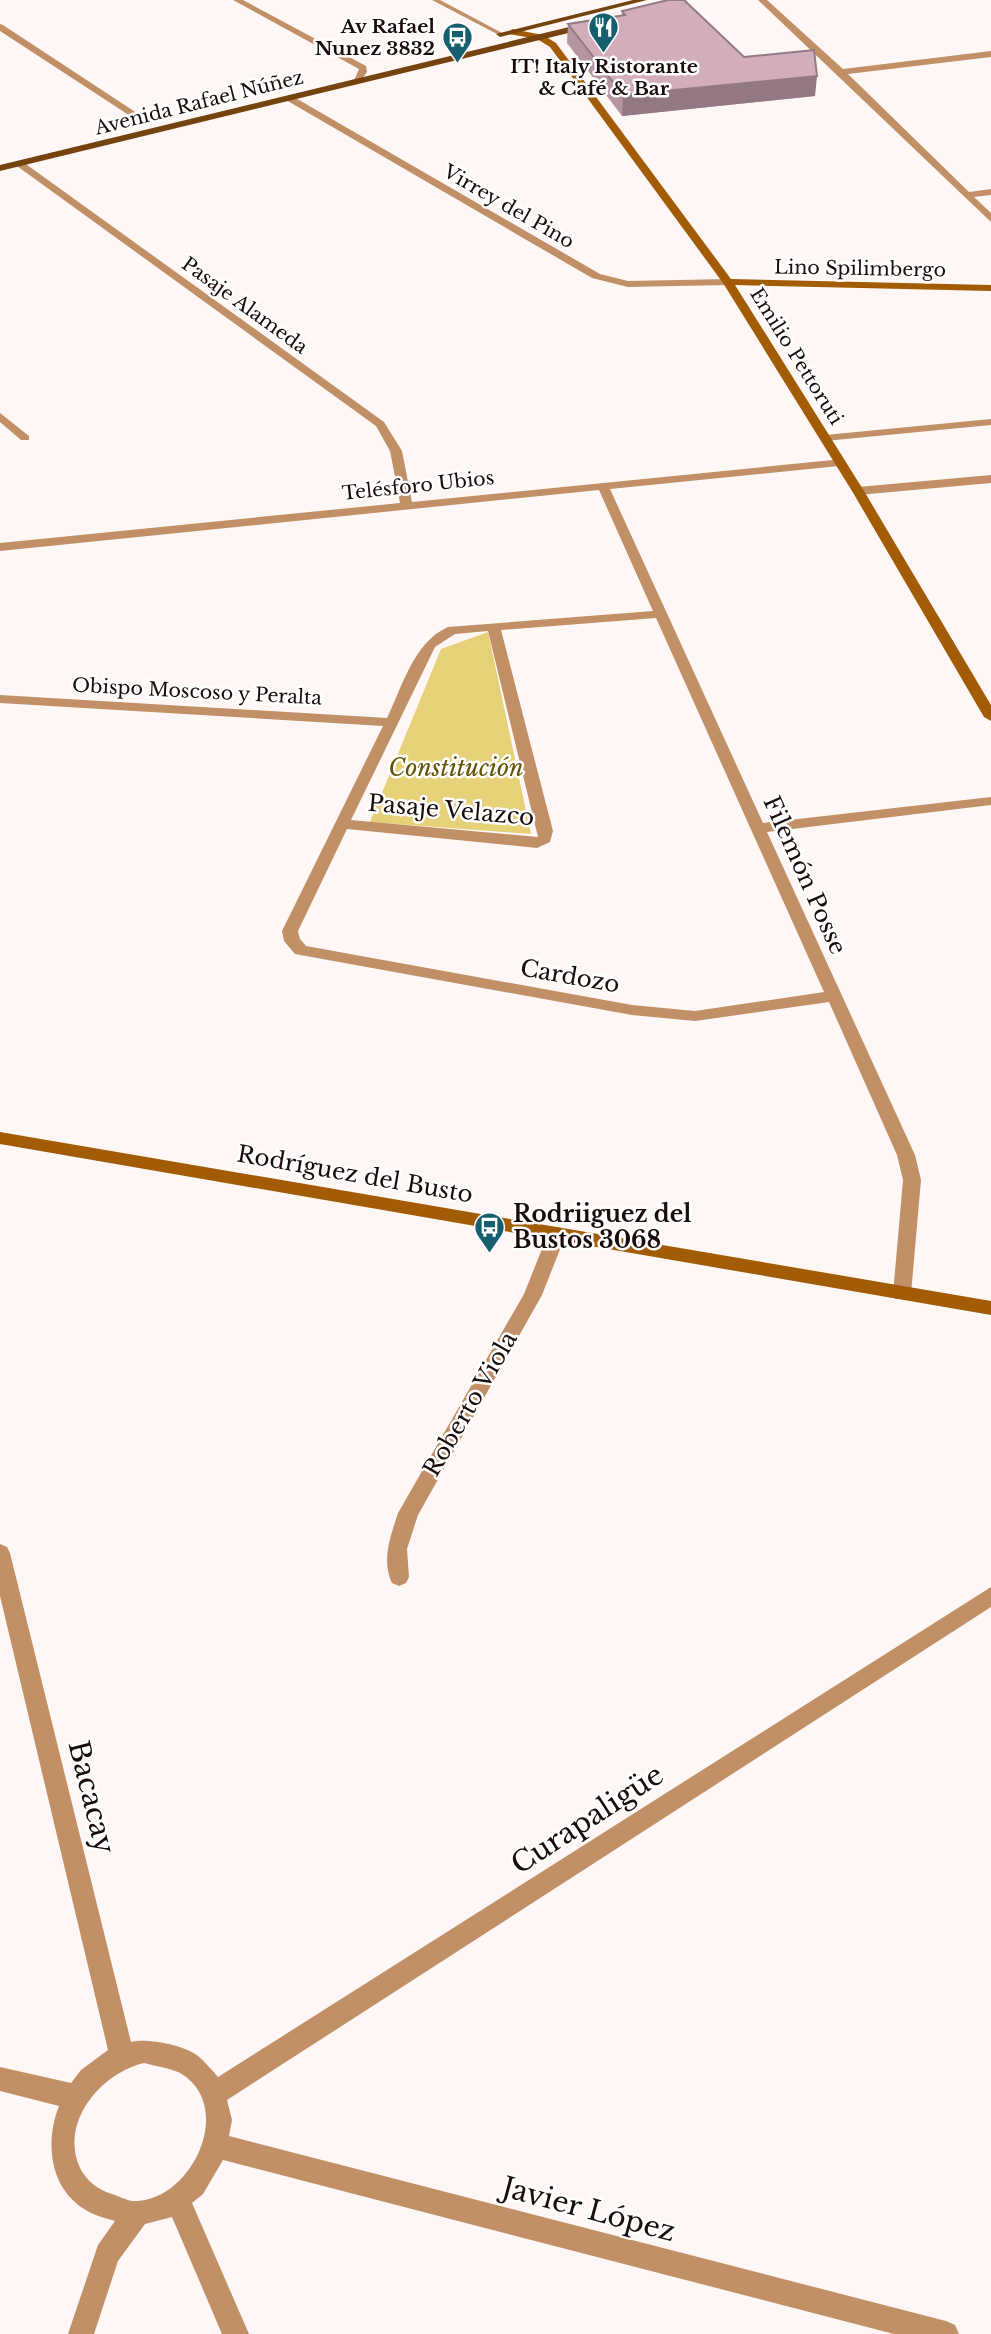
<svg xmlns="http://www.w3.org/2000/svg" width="991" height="2334" viewBox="0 0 991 2334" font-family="'Libre Baskerville',serif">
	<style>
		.green { fill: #e6d078 }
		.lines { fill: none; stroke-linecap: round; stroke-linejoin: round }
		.service { fill: #c19067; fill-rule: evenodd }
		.minor { fill: #c19067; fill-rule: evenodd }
		.secondary { fill: #a25c06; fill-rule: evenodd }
		.primary { fill: #74430e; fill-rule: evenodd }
		.wall { fill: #b595a2 }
		.shaded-wall { fill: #937984 }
		.building { fill: #d2adbc; stroke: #937984; stroke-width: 2 }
		.labels { text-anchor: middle; stroke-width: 5; stroke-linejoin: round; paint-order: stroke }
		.far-poi-label { font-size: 19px; font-weight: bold; fill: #190c0a; stroke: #fff; text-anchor: end }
		.far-street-label { font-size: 19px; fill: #190c0a; stroke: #fff }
		.park-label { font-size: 23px; font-style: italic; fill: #615100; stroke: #fff }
		.street-label { font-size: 23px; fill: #190c0a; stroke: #fff }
		.poi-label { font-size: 23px; font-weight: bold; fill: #190c0a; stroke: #fff; text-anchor: start }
		.near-street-label { font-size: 28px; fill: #190c0a; stroke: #fff }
	</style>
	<rect width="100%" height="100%" fill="#fff7f5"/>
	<path class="green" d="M488,632l43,202 -161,-12 71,-173z"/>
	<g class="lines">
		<g class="service">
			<path d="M432,0h8l64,34 -5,1z"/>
			<path d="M991,419v6l-166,16 -5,-3 5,-3z"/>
		</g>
		<g class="minor">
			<path d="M233,0h10l123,66 1,6 -8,11h-6l6,-14z"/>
			<path d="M758,0h9l76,69 148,-18v6l-143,17 121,118 22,-3v6l-17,2 17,16v9z"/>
			<path d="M0,24l3,1 146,96 -8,2 -141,-92z"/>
			<path d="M286,96h6l308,178 28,7 100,-2 5,3 -5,3 -100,2 -36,-9 -306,-178z"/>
			<path d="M17,162h6l361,260 18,29 10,51 431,-43v6l-4,1 -229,23 153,334 228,-26v8l-224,27 148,323 6,25 -10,114 -2,5h-14l-2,-5 10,-114 -6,-25 -68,-153 -134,19 -63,-6 -337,-61 -11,-13 -2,-10 101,-205 -383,-23v-8l387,23c16,-33 27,-76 61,-91l205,-16 -54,-121 -599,61v-8l400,-40 -10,-52 -14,-25 -359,-260zM656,618l168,374 -129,19 -63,-6 -326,-59 -6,-7 -2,-8 49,-102 190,19 13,-6 3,-11 -52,-201zM488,631l50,206 -187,-17 84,-173 20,-13z"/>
			<path d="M0,413l29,23v4h-8l-21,-18z"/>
			<path d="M991,475v8l-133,12 -6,-4 6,-4z"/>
			<path d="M557,1227l6,2 3,5 -24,61 -124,220 -11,34 2,28 -3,6 -7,3 -7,-3c-11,-23 -1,-48 6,-70l126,-219 24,-60 3,-5z"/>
			<path d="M0,1544l7,3 3,6 121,489c16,-4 53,3 67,14 7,6 14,14 20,21l773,-490v20l-764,493 5,20 -3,16 717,185 9,4 4,9h-65l-671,-174 -20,34 -11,9 57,131h-27l-50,-117 -27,7 -27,37 -24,73h-26l30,-89 17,-24c-10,-3 -22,-6 -31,-12 -35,-22 -39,-68 -25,-103l-59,-15v-24l71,16 10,-13 27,-20 -108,-454zM144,2063c11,3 26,5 36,10 57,33 11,131 -48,128 -6,-1 -14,-5 -20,-7 -14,-4 -25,-13 -32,-26 -21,-46 21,-95 64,-105z"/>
		</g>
		<g class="secondary">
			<path d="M512,29l31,6 13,8 175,236 260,6v6l-256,-6 129,206 127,214v16l-7,-4 -132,-226 -129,-208 -173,-236 -13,-8 -28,-5z"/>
			<path d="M0,1132l991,169v14l-991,-171z"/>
		</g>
		<g class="primary">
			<path d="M633,0h14l-147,37 -4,-3z"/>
			<path d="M590,22l3,5 -593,144v-6z"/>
		</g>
	</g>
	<path class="wall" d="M622,11l122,46 71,39 -193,20 -55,-73 1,-19 54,-8z"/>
	<path class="shaded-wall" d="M817,76l-2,20 -193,20 1,-21z"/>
	<path class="building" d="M668,0h16l60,57 70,-7 3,26 -194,19 -55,-71 57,-9 -3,-4z"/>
	<defs>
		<symbol id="restaurant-pin" viewBox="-11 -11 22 30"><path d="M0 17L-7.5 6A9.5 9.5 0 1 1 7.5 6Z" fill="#155f6e" stroke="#fff"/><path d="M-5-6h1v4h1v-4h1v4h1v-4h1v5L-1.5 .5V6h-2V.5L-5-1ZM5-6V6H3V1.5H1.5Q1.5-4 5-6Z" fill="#fff"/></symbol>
		<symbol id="bus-pin" viewBox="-11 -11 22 30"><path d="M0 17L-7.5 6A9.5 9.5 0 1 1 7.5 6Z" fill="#155f6e" stroke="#fff"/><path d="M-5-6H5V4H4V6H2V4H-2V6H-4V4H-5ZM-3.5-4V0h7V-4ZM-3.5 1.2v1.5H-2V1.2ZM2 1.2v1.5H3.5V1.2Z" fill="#fff"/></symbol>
	</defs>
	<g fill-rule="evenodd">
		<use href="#restaurant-pin" x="586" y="10" width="35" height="47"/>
		<use href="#bus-pin" x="440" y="20" width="35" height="47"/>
		<use href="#bus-pin" x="472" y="1210" width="35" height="47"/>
	</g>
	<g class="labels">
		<g class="far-poi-label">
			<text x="435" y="33">Av Rafael<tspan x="435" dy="22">Nunez 3832</tspan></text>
			<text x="604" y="73" text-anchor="middle">IT! Italy Ristorante<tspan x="604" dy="22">&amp; Café &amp; Bar</tspan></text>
		</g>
		<g class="far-street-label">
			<text transform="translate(199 102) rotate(-14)" y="7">Avenida Rafael Núñez</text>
			<text transform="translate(509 206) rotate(30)" y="7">Virrey del Pino</text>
			<text transform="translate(860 268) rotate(1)" y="7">Lino Spilimbergo</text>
			<text transform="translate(245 305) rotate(36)" y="7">Pasaje Alameda</text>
			<text transform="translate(797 356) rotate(58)" y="7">Emilio Pettoruti</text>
			<text transform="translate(418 485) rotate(-6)" y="7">Telésforo Ubios</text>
			<text transform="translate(197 691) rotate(3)" y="7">Obispo Moscoso y Peralta</text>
		</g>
		<g class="park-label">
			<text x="456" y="776">Constitución</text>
		</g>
		<g class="street-label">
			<text transform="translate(451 810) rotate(5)" y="8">Pasaje Velazco</text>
			<text transform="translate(805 875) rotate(66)" y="8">Filemón Posse</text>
			<text transform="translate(570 976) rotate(10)" y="8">Cardozo</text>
			<text transform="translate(355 1174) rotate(10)" y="8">Rodríguez del Busto</text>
			<text transform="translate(470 1404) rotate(-60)" y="8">Roberto Viola</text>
		</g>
		<g class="poi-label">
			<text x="513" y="1222">Rodriiguez del<tspan x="513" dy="26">Bustos 3068</tspan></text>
		</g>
		<g class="near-street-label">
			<text transform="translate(92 1797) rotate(76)" y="10">Bacacay</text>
			<text transform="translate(587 1819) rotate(-33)" y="10">Curapaligüe</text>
			<text transform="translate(589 2209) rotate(15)" y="10">Javier López</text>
		</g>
	</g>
</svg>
